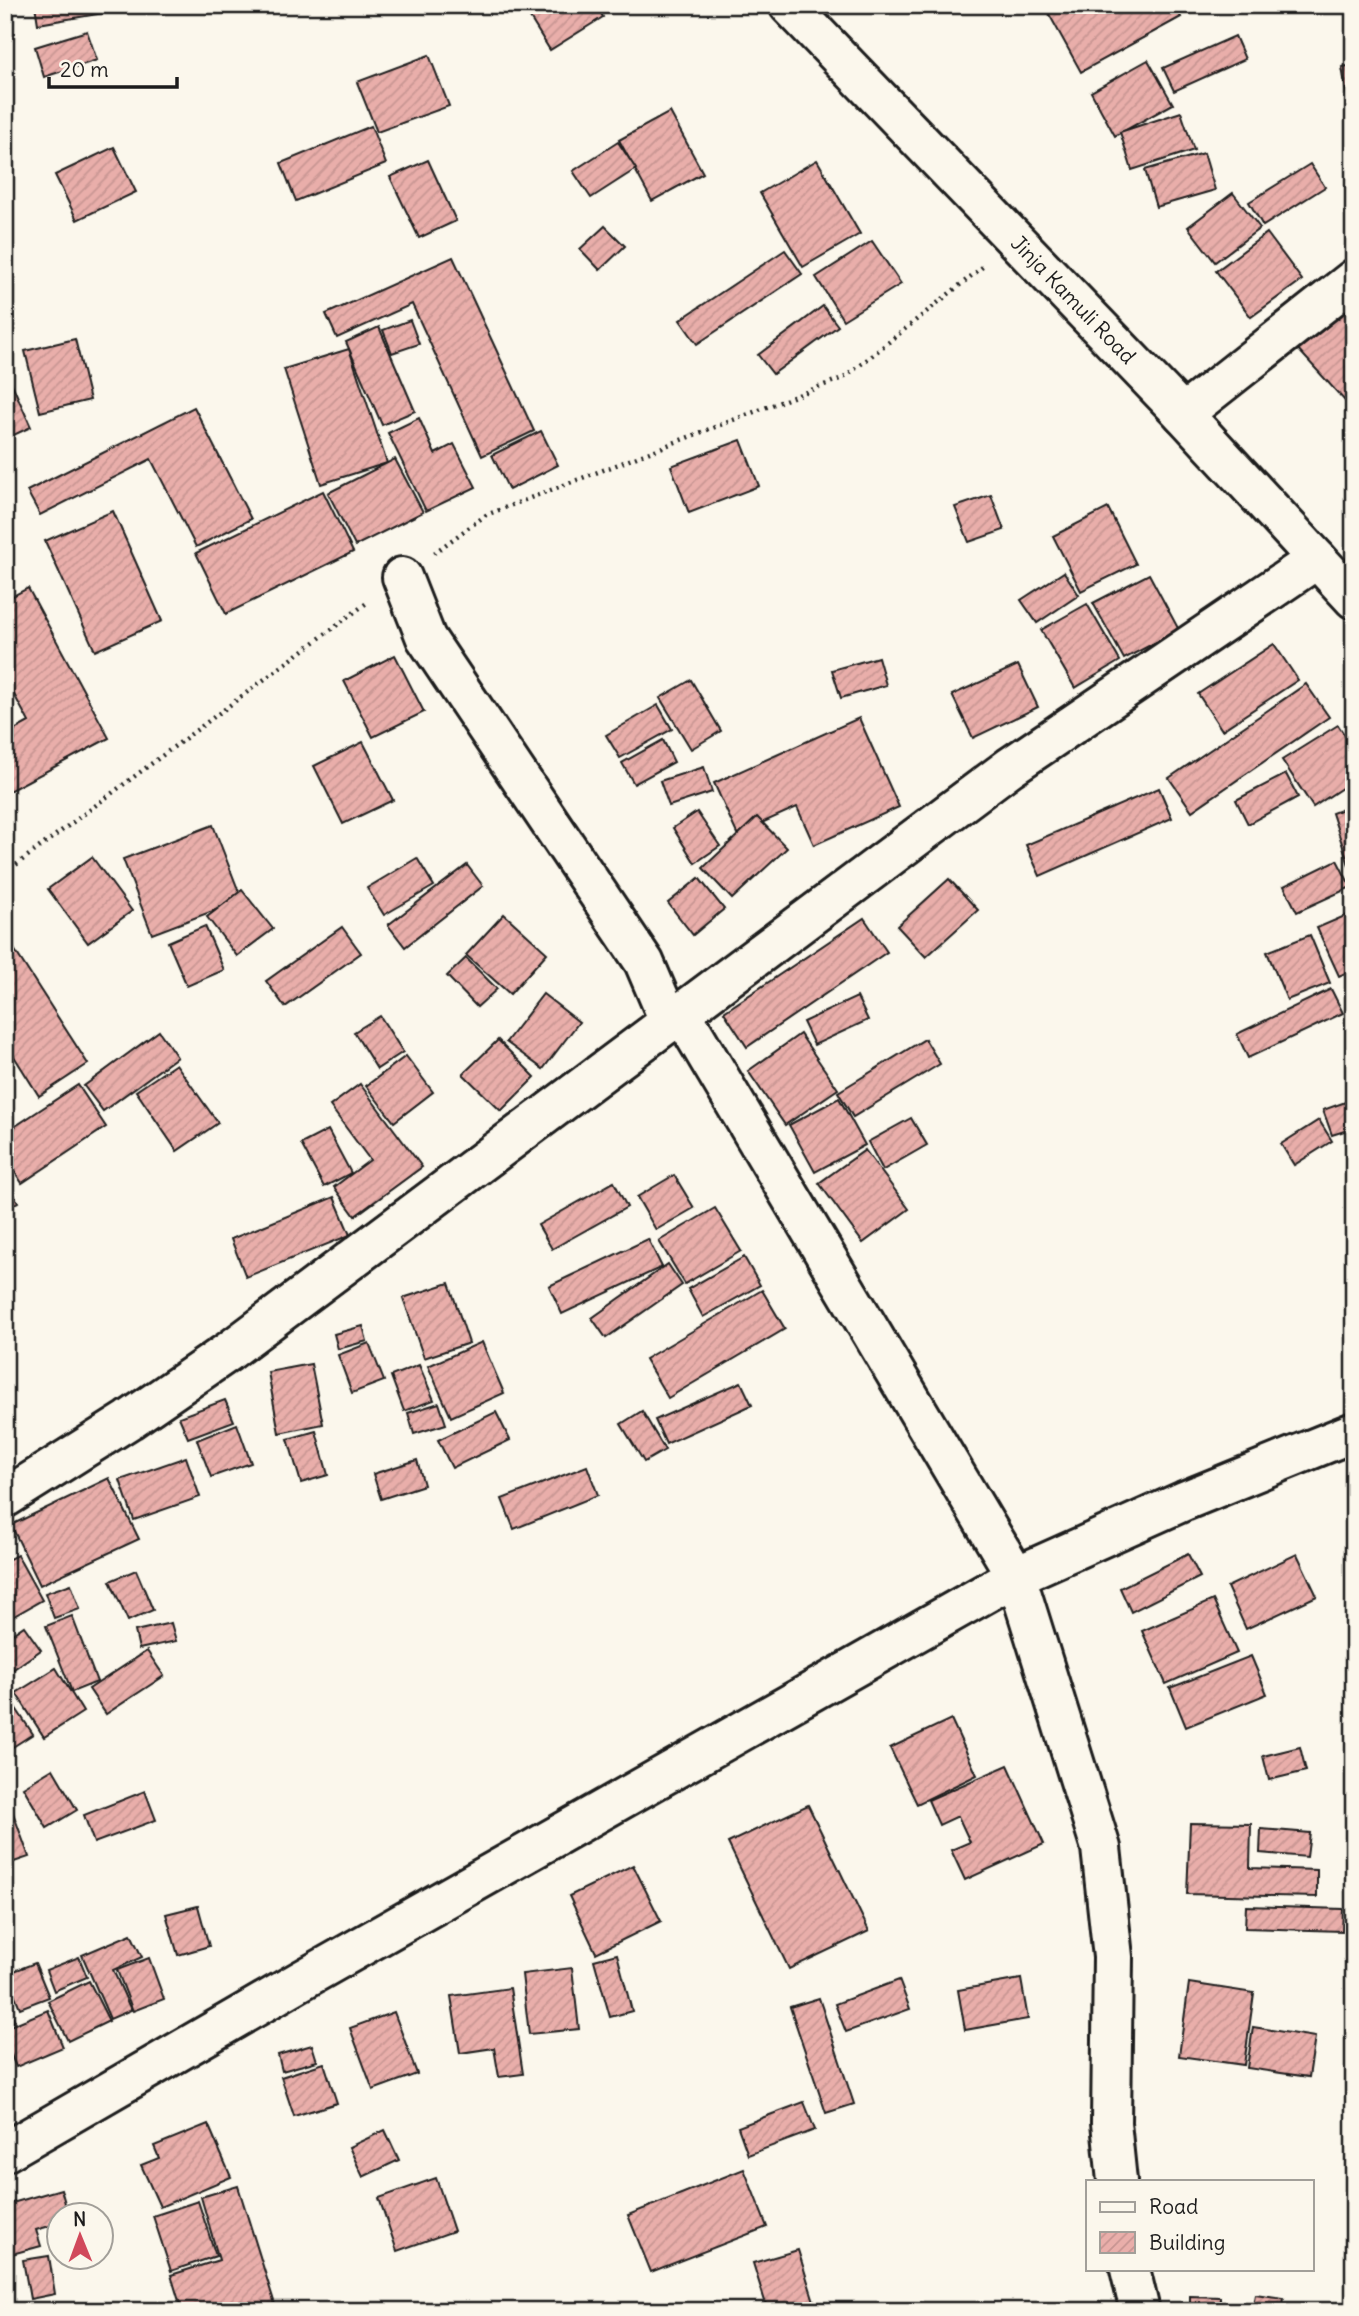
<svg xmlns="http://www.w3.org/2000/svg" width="1359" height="2316" viewBox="0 0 1359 2316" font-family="Delius,sans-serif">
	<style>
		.building { fill: url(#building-hatch); stroke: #1c1c1c; stroke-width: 2 }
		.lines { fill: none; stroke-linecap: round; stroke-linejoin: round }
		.minor-casing { stroke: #1c1c1c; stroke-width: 44 }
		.secondary-casing { stroke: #1c1c1c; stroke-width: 44 }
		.path { stroke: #1c1c1c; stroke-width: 4.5; stroke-dasharray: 2 5; stroke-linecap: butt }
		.minor { stroke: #fbf7ec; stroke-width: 38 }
		.secondary { stroke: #fbf7ec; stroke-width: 38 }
		.labels { text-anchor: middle; stroke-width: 5; stroke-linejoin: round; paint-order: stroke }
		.street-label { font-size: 21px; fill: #1c1c1c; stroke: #fbf7ec }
	</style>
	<defs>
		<pattern id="building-hatch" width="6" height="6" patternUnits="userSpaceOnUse" patternTransform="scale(1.75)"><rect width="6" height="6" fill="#e9aeaa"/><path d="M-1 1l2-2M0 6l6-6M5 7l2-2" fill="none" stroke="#c79592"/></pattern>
	</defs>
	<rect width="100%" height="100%" fill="#fbf7ec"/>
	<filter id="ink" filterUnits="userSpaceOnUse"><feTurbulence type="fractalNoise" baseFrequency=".0143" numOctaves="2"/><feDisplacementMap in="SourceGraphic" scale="14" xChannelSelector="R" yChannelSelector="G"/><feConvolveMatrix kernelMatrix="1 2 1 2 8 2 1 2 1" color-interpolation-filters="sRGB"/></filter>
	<g filter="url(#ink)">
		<g class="building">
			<path d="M35,5h68l1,8 -66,11z"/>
			<path d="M522,5h74l7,12 -53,33z"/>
			<path d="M1044,5h130l7,12 -100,55z"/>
			<path d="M87,31l10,29 -53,17 -9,-30z"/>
			<path d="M1235,36l10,23 -71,32 -11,-23z"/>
			<path d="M429,55l20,51 -72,26 -20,-50z"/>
			<path d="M1148,60l25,44 -58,32 -24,-44z"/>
			<path d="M1354,65v43h-5l-7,-41z"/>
			<path d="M670,112l33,61 -51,28 -33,-61z"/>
			<path d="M1181,112l13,38 -62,20 -12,-38z"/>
			<path d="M371,126l15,38 -90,37 -15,-38z"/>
			<path d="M618,142l18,27 -45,29 -18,-27z"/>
			<path d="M114,147l22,45 -59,28 -22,-45z"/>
			<path d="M1204,153l11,37 -59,17 -11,-37z"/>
			<path d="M428,160l28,61 -37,17 -29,-61z"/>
			<path d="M817,160l43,74 -57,33 -43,-74z"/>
			<path d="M1310,164l15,23 -62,39 -14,-24z"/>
			<path d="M1233,193l27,35 -45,34 -27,-35z"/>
			<path d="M605,226l20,20 -25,24 -20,-21z"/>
			<path d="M1267,233l35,47 -51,37 -35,-46z"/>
			<path d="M872,241l29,43 -58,36 -27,-43z"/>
			<path d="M785,250l17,24 -105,70 -17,-24z"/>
			<path d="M453,257l81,174 -52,25 -70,-152 -75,34 -11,-24z"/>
			<path d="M1354,296v115l-58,-64z"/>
			<path d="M823,306l15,20 -65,48 -15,-19z"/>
			<path d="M410,320l9,24 -27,9 -9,-23z"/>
			<path d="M379,327l36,84 -33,14 -36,-83z"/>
			<path d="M75,339l15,61 -50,12 -15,-61z"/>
			<path d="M349,349l38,114 -66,21 -37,-115z"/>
			<path d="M8,375l23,52 -26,12v-63z"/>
			<path d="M194,407l57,112 -55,28 -45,-88 -111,56 -13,-24z"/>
			<path d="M419,418l16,36 19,-10 22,43 -50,24 -38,-78z"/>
			<path d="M541,431l17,34 -49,25 -17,-35z"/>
			<path d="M741,440l18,46 -70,27 -18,-47z"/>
			<path d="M395,459l28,53 -68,34 -27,-53z"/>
			<path d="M323,491l30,61 -127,62 -30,-61z"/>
			<path d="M991,495l13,35 -35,12 -14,-35z"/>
			<path d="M1108,508l28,56 -55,27 -28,-55z"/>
			<path d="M113,511l49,110 -67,30 -50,-110z"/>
			<path d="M1064,572l15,23 -42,28 -16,-23z"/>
			<path d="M1149,574l30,56 -55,29 -31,-56z"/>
			<path d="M28,588l81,150 -104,55v-58l24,-13 -24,-44v-78z"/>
			<path d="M1087,604l33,57 -45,27 -34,-58z"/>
			<path d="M1274,644l24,36 -76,50 -24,-36z"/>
			<path d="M395,655l29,57 -51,25 -29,-56z"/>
			<path d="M878,657l8,28 -45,13 -9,-28z"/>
			<path d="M1018,665l20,42 -65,31 -21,-43z"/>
			<path d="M691,680l30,51 -30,18 -31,-51z"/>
			<path d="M1306,684l23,33 -137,94 -23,-33z"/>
			<path d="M658,705l14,24 -52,29 -14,-23z"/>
			<path d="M859,718l40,89 -85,38 -17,-38 -60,27 -23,-51z"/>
			<path d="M1338,725l16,24v31l-41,27 -31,-47z"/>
			<path d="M663,740l11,22 -40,22 -12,-21z"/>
			<path d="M363,742l30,58 -50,24 -29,-58z"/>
			<path d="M704,767l8,25 -43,14 -9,-25z"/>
			<path d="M1286,774l12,23 -50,27 -12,-24z"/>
			<path d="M1159,788l13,30 -132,58 -14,-31z"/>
			<path d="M1354,805v61l-4,2 -18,-55z"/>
			<path d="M697,812l23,34 -25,17 -22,-35z"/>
			<path d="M757,817l30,31 -55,51 -29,-31z"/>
			<path d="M213,825l29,75 -90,34 -29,-75z"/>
			<path d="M92,857l40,54 -44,32 -40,-54z"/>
			<path d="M417,858l17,28 -50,29 -17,-27z"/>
			<path d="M1337,860l14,27 -54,25 -13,-26z"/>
			<path d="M467,865l16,21 -78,61 -17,-22z"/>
			<path d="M699,878l25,31 -31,26 -25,-32z"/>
			<path d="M949,879l29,31 -52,47 -29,-31z"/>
			<path d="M242,890l31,39 -36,27 -30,-39z"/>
			<path d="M1354,912v57l-15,7 -22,-48z"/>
			<path d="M504,914l43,39 -37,41 -44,-39z"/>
			<path d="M864,918l23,34 -140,95 -23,-35z"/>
			<path d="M205,926l19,44 -37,16 -19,-44z"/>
			<path d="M342,927l19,26 -76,54 -19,-26z"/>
			<path d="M5,935l83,129 -49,32 -34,-54z"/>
			<path d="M1310,935l20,48 -43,17 -20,-48z"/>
			<path d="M466,958l31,31 -20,18 -30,-31z"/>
			<path d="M1331,989l12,24 -95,45 -11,-24z"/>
			<path d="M543,994l36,28 -36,47 -37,-27z"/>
			<path d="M857,997l11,23 -54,25 -11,-23z"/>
			<path d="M380,1016l23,36 -26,17 -23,-37z"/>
			<path d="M159,1031l18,26 -74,54 -19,-25z"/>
			<path d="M800,1034l38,55 -53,36 -37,-54z"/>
			<path d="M925,1039l15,25 -87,53 -15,-25z"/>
			<path d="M498,1040l37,37 -34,34 -38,-37z"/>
			<path d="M406,1056l27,36 -39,30 -28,-36z"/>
			<path d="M176,1064l42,59 -41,28 -41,-60z"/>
			<path d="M360,1084l62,83 -67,49 -21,-29 36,-27 -40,-54z"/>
			<path d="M78,1085l28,42 -84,56 -17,-26v-24z"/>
			<path d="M839,1098l26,47 -50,27 -26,-47z"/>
			<path d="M1354,1099v29l-22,7 -9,-25z"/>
			<path d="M911,1118l16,27 -44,25 -15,-28z"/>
			<path d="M1319,1120l13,21 -38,24 -13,-21z"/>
			<path d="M328,1130l23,43 -27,14 -23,-43z"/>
			<path d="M865,1150l44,59 -46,34 -44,-60z"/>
			<path d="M674,1175l20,33 -38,22 -19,-33z"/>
			<path d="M5,1181l13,21 -13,8z"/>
			<path d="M614,1182l13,25 -75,42 -14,-24z"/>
			<path d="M334,1197l16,38 -104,42 -15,-38z"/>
			<path d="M715,1208l26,43 -56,33 -26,-43z"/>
			<path d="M648,1239l14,28 -100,47 -13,-28z"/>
			<path d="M744,1257l16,28 -57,32 -15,-28z"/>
			<path d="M668,1264l14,21 -76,53 -14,-20z"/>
			<path d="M449,1283l20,60 -45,15 -21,-60z"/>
			<path d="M762,1290l23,39 -117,69 -23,-39z"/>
			<path d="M363,1326l4,15 -29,8 -4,-15z"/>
			<path d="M482,1342l22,51 -53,24 -23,-51z"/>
			<path d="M369,1343l15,38 -32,12 -14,-38z"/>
			<path d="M311,1364l12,60 -44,9 -11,-61z"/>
			<path d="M419,1365l15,35 -30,11 -13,-35z"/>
			<path d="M741,1382l11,23 -86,39 -11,-24z"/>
			<path d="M225,1400l9,21 -46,17 -9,-21z"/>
			<path d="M439,1403l7,21 -32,10 -6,-21z"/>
			<path d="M642,1411l23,39 -21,12 -23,-38z"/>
			<path d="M496,1412l14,28 -58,28 -14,-28z"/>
			<path d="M237,1424l14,39 -40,14 -14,-37z"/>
			<path d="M316,1431l12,44 -27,8 -13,-44z"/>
			<path d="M186,1457l14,40 -66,23 -14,-40z"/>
			<path d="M417,1460l7,25 -43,14 -8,-25z"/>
			<path d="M587,1466l11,29 -84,34 -12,-30z"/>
			<path d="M109,1478l30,61 -99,46 -29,-60z"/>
			<path d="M1188,1554l12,23 -69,35 -11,-24z"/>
			<path d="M1297,1554l20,42 -71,33 -19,-42z"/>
			<path d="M17,1555l25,45 -37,21v-60z"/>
			<path d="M136,1570l17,40 -25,11 -18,-40z"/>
			<path d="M71,1584l9,25 -26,9 -9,-25z"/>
			<path d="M1213,1600l24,53 -71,31 -24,-53z"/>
			<path d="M72,1616l25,66 -25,10 -26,-66z"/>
			<path d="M171,1623l5,18 -37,8 -4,-18z"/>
			<path d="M24,1626l17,24 -36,25v-36z"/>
			<path d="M147,1651l17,25 -58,38 -17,-25z"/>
			<path d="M1251,1656l16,38 -81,33 -16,-39z"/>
			<path d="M56,1668l27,44 -39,25 -28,-44z"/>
			<path d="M7,1695l26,39 -25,16 -3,-4v-49z"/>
			<path d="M951,1719l26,56 -60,29 -27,-56z"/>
			<path d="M1300,1747l6,24 -37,9 -6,-24z"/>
			<path d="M1008,1765l36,79 -79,36 -14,-30 19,-8 -12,-26 -19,9 -11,-25z"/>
			<path d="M53,1769l24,41 -30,18 -24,-41z"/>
			<path d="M145,1791l11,29 -62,23 -10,-28z"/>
			<path d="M9,1802l20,55 -24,8v-61z"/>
			<path d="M808,1805l61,126 -80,38 -61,-126z"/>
			<path d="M1190,1823l61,1 -1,44 67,2v27l-130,-3z"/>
			<path d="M1261,1829l49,4 -3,24 -47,-4z"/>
			<path d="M633,1865l28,56 -65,32 -27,-57z"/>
			<path d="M198,1906l11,40 -31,9 -12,-41z"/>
			<path d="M1246,1906l97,3 -1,22 -97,-3z"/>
			<path d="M131,1934l11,23 -29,13 18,40 -21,9 -28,-64z"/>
			<path d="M617,1954l15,57 -22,6 -16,-57z"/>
			<path d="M79,1957l8,20 -33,14 -8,-21z"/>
			<path d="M149,1958l15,41 -31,12 -16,-41z"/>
			<path d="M35,1963l14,34 -29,11 -14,-34z"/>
			<path d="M572,1968l7,61 -50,5 -7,-60z"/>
			<path d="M1021,1979l7,40 -63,11 -7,-40z"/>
			<path d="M899,1980l11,29 -64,23 -11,-28z"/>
			<path d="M89,1981l20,40 -41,20 -20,-40z"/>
			<path d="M1189,1983l65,10 -10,72 -65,-9z"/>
			<path d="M510,1988l13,86 -24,3 -5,-29 -34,5 -9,-57z"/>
			<path d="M819,1998l35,106 -28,9 -36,-106z"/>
			<path d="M5,2000l10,21 -10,4z"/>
			<path d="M48,2010l15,37 -47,20 -11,-26v-13z"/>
			<path d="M394,2012l23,62 -44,16 -23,-62z"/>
			<path d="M1253,2027l62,10 -6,40 -62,-9z"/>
			<path d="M312,2045l5,16 -35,10 -4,-16z"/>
			<path d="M324,2063l13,40 -43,13 -13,-39z"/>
			<path d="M804,2102l11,28 -67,25 -10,-28z"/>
			<path d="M208,2124l23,53 -71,30 -19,-42 18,-7 -5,-12z"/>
			<path d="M385,2130l14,30 -36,17 -14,-30z"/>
			<path d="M744,2169l23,58 -116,45 -23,-57z"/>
			<path d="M436,2178l18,53 -57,20 -18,-53z"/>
			<path d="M238,2186l39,125h-95l-11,-36 48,-15 -18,-63z"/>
			<path d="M61,2189l7,25h-8v9l-24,7 5,16 -36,10v-51z"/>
			<path d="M198,2201l18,55 -45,15 -18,-55z"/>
			<path d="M798,2250l19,61h-49l-15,-48z"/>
			<path d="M49,2256l6,38 -25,5 -7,-39z"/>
			<path d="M1255,2294l29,4 -2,13h-30z"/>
			<path d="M1190,2296l30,1v14h-30z"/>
		</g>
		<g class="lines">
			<defs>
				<g id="minor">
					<path d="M1183,414l171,-135"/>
					<path d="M402,577l24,61 218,324 26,61"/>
					<path d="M682,1014l334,562 85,272 12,109 -2,166 6,58"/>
					<path d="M5,1498l124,-78 99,-68 782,-585 307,-208"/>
					<path d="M5,2152l297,-172 714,-404 168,-75 170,-69"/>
					<path d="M1130,2269l10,42"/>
				</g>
				<path id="secondary" d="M789,5l394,409 171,185"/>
			</defs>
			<use href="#minor" class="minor-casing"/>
			<use href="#secondary" class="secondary-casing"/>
			<g class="path">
				<path d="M434,553l52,-38 359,-138 140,-112"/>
				<path d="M5,873l363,-271"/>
			</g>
			<use href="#minor" class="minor"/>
			<use href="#secondary" class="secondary"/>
		</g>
	</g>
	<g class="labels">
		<g class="street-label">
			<text transform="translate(1073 300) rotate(46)" y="7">Jinja Kamuli Road</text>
		</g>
	</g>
	<rect width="1359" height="2316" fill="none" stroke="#fbf7ec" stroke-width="28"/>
	<rect x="14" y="14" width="1331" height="2288" fill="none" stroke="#1c1c1c" stroke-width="2.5" filter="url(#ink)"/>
	<rect x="1086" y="2180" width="228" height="91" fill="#fbf7ec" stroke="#a29f99" stroke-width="2"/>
	<rect x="1100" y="2202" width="35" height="10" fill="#fbf7ec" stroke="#a29f99" stroke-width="2"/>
	<text x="1149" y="2214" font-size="21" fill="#1c1c1c">Road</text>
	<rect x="1100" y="2232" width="35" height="21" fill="url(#building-hatch)" stroke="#a29f99" stroke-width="2"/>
	<text x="1149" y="2250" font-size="21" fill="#1c1c1c">Building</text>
	<g transform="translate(80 2236) rotate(359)"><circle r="33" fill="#fbf7ec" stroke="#a29f99" stroke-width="2"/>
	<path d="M0-5L12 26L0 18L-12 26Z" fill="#d1495b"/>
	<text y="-10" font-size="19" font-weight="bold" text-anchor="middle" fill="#1c1c1c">N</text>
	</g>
	<path d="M49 77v10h128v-10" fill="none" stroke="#1c1c1c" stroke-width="3.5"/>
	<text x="60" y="77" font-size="21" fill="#1c1c1c" stroke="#fbf7ec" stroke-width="5" paint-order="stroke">20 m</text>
</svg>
